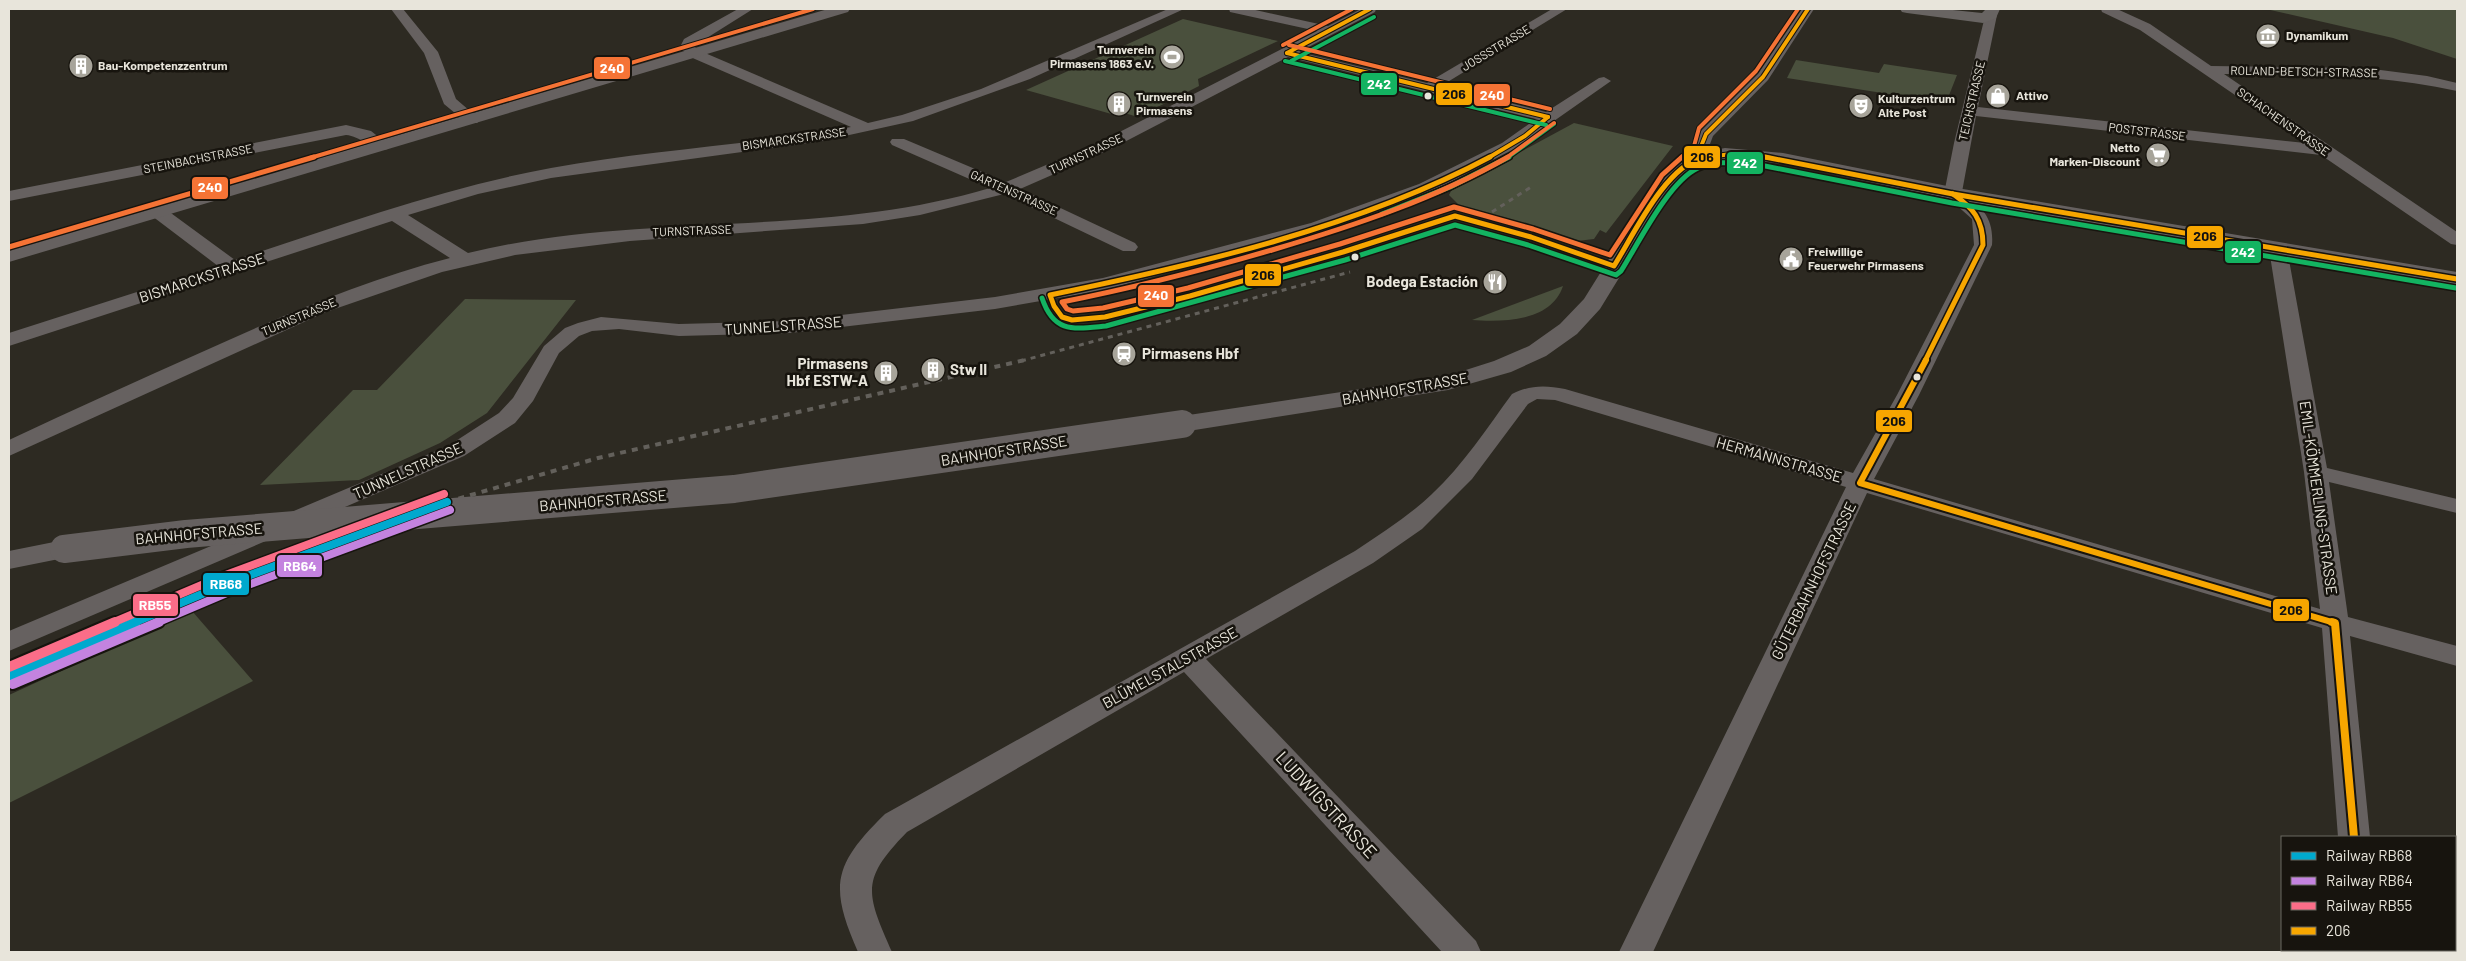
<svg xmlns="http://www.w3.org/2000/svg" width="2466" height="961" viewBox="0 0 2466 961" font-family="Barlow,sans-serif">
	<style>
		.green { fill: #4a503d }
		.lines { fill: none; stroke-linecap: round; stroke-linejoin: round }
		.minor { fill: #666160; fill-rule: evenodd }
		.tertiary { fill: #666160; fill-rule: evenodd }
		.secondary { fill: #686462; fill-rule: evenodd }
		.rail-far1 { stroke: #63605b; stroke-width: 3; stroke-dasharray: 5 5; stroke-linecap: butt }
		.rail { stroke: #63605b; stroke-width: 4; stroke-dasharray: 6 6; stroke-linecap: butt }
		.tertiary-bridge { stroke: #666160; stroke-width: 28 }
		.bus-1-far3-casing { stroke: #17140e; stroke-width: 6 }
		.bus-1-far2-casing { stroke: #17140e; stroke-width: 8 }
		.bus-1-far1-casing { stroke: #17140e; stroke-width: 10 }
		.bus-1-casing { stroke: #17140e; stroke-width: 12 }
		.bus-2-far1-casing { stroke: #17140e; stroke-width: 6 }
		.bus-2-casing { stroke: #17140e; stroke-width: 8 }
		.bus-3-far1-casing { stroke: #17140e; stroke-width: 6 }
		.bus-3-casing { stroke: #17140e; stroke-width: 8 }
		.bus-1-far3 { stroke: #f7a600; stroke-width: 4 }
		.bus-1-far2 { stroke: #f7a600; stroke-width: 5 }
		.bus-1-far1 { stroke: #f7a600; stroke-width: 6 }
		.bus-1 { stroke: #f7a600; stroke-width: 8 }
		.bus-2-far1 { stroke: #13b361; stroke-width: 4 }
		.bus-2 { stroke: #13b361; stroke-width: 5 }
		.bus-3-far1 { stroke: #f57335; stroke-width: 4 }
		.bus-3 { stroke: #f57335; stroke-width: 5 }
		.rail-1-far1-casing { stroke: #17140e; stroke-width: 11 }
		.rail-1-casing { stroke: #17140e; stroke-width: 14 }
		.rail-2-far1-casing { stroke: #17140e; stroke-width: 11 }
		.rail-2-casing { stroke: #17140e; stroke-width: 14 }
		.rail-3-far1-casing { stroke: #17140e; stroke-width: 11 }
		.rail-3-casing { stroke: #17140e; stroke-width: 14 }
		.rail-1-far1 { stroke: #00a9ce; stroke-width: 8 }
		.rail-1 { stroke: #00a9ce; stroke-width: 10 }
		.rail-2-far1 { stroke: #c483df; stroke-width: 8 }
		.rail-2 { stroke: #c483df; stroke-width: 10 }
		.rail-3-far1 { stroke: #fb6d88; stroke-width: 8 }
		.rail-3 { stroke: #fb6d88; stroke-width: 10 }
		.bus-dot { fill: #e8e5db; stroke: #17140e; stroke-width: 2 }
		.labels { text-anchor: middle; stroke-width: 5; stroke-linejoin: round; paint-order: stroke }
		.far-poi-label { font-size: 12px; font-weight: bold; fill: #e8e5db; stroke: #17140e; text-anchor: start }
		.far-street-label { font-size: 12px; fill: #e8e5db; stroke: #17140e }
		.street-label { font-size: 15px; fill: #e8e5db; stroke: #17140e }
		.poi-label { font-size: 15px; font-weight: bold; fill: #e8e5db; stroke: #17140e; text-anchor: end }
		.near-street-label { font-size: 18px; fill: #e8e5db; stroke: #17140e }
		.line-badge { stroke: #17140e; stroke-width: 2 }
		.badge-label { font-size: 14px; text-anchor: middle; font-weight: bold; fill: #fff }
		.pale-badge-label { font-size: 14px; text-anchor: middle; font-weight: bold; fill: #111 }
	</style>
	<rect width="100%" height="100%" fill="#2d2a22"/>
	<g class="green">
		<path d="M2266,9h191v50l-64,-21z"/>
		<path d="M1183,19l95,22 -80,38 1,7 -61,31 -17,-5 -6,3 -89,-25z"/>
		<path d="M1796,60l83,13 5,-9 73,11 -11,28 -159,-25z"/>
		<path d="M1574,123l99,23 -67,87 -6,-3 -6,9 -17,2 -118,-36 -10,-10 3,-6z"/>
		<path d="M1563,286c-12,36 -60,36 -91,34z"/>
		<path d="M465,299l111,1 -89,113 -47,30 -81,37 -99,5 93,-95h24z"/>
		<path d="M192,611l61,70 -244,122v-108z"/>
	</g>
	<g class="lines">
		<g class="minor">
			<path d="M391,9h12l35,43 18,47 21,18 3,3 -3,3h-10l-23,-19 -20,-51z"/>
			<path d="M738,9h15l-59,37 4,4 170,73 34,-8 79,-26 187,-80h16l-154,70 -117,42 -91,20 -271,37 -73,16 -70,21 60,38c171,-42 352,-14 522,-65l-98,-43 -2,-3 2,-3h12l102,43 92,-39 219,-112 -87,-19 -1,-3h22l77,17 33,-17h15l-1,3 -76,40 128,31 125,-74h15l-126,77 105,26 53,-34 5,-1 7,4 -97,68 -83,43 -108,39 -219,59 -109,19 -205,24 -111,3 -60,-7 -27,2 -13,5 -20,17 -26,48 -18,22 -51,33 -455,195v-20l439,-185 51,-33 14,-15 31,-52 21,-18 13,-5 23,-6 78,7 111,-3 205,-24 108,-19 208,-55 108,-39 83,-41 34,-24 -248,-62 -179,93 -89,39 115,54 3,4 -3,4h-12l-119,-57 -84,21 -57,9 -233,17 -115,14 -73,17 -116,40 -317,144v-16c63,-30 128,-59 193,-88 80,-36 162,-72 248,-94l-58,-37 -383,125v-13l209,-67 -66,-50 -3,-4 3,-4h12l71,52c104,-34 207,-72 316,-92 99,-18 201,-23 300,-41l-163,-71 -8,-9 4,-8z"/>
			<path d="M1802,9h12l-46,71 -55,56 -3,8 10,11 -2,3c-12,3 -19,-4 -24,-14l4,-10 60,-60z"/>
			<path d="M2101,9h16l33,15 61,42 154,2 62,8 30,7v8c-77,-17 -154,-17 -233,-17l233,158v13l-6,-1 -130,-89 -345,-39 -14,76c21,15 32,27 30,53l-73,150 -45,84 446,130 -16,-137 -35,-223 3,-4h12l3,4 40,219 130,31v14l-128,-31 19,135 109,29v20l-107,-30 20,201h-32l-16,-209 -455,-135 -214,459h-34l227,-465 -291,-87 -18,-1 -9,5 -56,75 -50,50 -49,34 -167,96 270,282 5,11h-39l-258,-280 -277,160c-47,48 -41,61 -15,120h-34c-29,-66 -25,-87 27,-138l470,-263c27,-18 54,-35 77,-57 31,-29 55,-66 80,-100 18,-9 33,-9 53,-5l288,84 44,-78 77,-150 -2,-26 -28,-25 10,-51 32,-131 5,-1 6,4 -19,92 327,36 -165,-113 -38,-18z"/>
			<path d="M346,125l25,6 19,15 -2,3c-15,4 -26,-13 -42,-14l-337,66v-10z"/>
			<rect x="2353" y="950" width="34" height="2"/>
		</g>
		<g class="tertiary">
			<path d="M828,9h22l-2,3 -839,250v-13z"/>
			<path d="M1725,148l58,5 174,35 500,84v14l-500,-86 -174,-36 -41,-5 -26,1 -17,5 -20,15 -79,129 -23,25 -31,22 -35,16 -63,18 -266,42 -9,-2 -4,-6 4,-6 9,-2 265,-40 47,-15 35,-15 31,-22 24,-25 63,-101 25,-32 21,-12z"/>
			<path d="M64,540l10,2 5,7 -5,7 -65,13v-18z"/>
		</g>
		<path class="secondary" d="M1900,9h43l39,4 4,-4h14l-4,9 -13,5 -76,-10 -5,-1z"/>
		<g class="rail-far1">
			<path d="M1492,212l39,-25"/>
			<path d="M1021,361l329,-89"/>
		</g>
		<path class="rail" d="M447,502l151,-44 427,-98"/>
		<path class="tertiary-bridge" d="M64,549l122,-15 548,-45 448,-65"/>
		<defs>
			<g id="bus-1-far3">
				<path d="M1287,53l261,64"/>
				<path d="M1287,53l83,-44"/>
				<path d="M1712,155l-7,-5 -3,-6 4,-10 57,-57 45,-68"/>
				<path d="M1488,158l37,-22 23,-19"/>
				<path d="M1698,158l34,-4 39,4"/>
			</g>
			<g id="bus-1-far2">
				<path d="M1490,157c-131,70 -294,108 -440,138l4,11 8,11 10,3 33,-3 85,-21 153,-44 112,-36 76,21 83,29c20,-32 51,-99 89,-109"/>
				<path d="M1765,157l188,37 504,85"/>
				<path d="M1925,361l58,-116c0,-26 -10,-37 -30,-51"/>
			</g>
			<path id="bus-1-far1" d="M1926,360l-66,123 475,140"/>
			<path id="bus-1" d="M2332,622l3,1 19,214"/>
			<g id="bus-2-far1">
				<path d="M1285,61l261,64"/>
				<path d="M1291,61l83,-44"/>
				<path d="M1507,158l47,-34"/>
			</g>
			<g id="bus-2">
				<path d="M1382,214l68,-27 59,-30"/>
				<path d="M1042,298c12,36 32,31 64,28l239,-66 110,-35 73,20 88,30 5,-4c17,-27 48,-90 77,-103 18,-8 39,-5 57,-4l197,39 504,85"/>
			</g>
			<g id="bus-3-far1">
				<path d="M1283,45l69,-36"/>
				<path d="M1289,45l261,64"/>
				<path d="M310,158l503,-149"/>
				<path d="M1506,158l48,-35"/>
				<path d="M1681,158l4,-4 25,-7"/>
				<path d="M1702,158l-8,-12 5,-18 57,-57 42,-62"/>
			</g>
			<g id="bus-3">
				<path d="M1508,157c-73,42 -155,69 -236,93 -69,20 -139,38 -210,52l5,7 6,2 30,-3 85,-20 152,-44 114,-37 79,22 77,26 52,-80 20,-18"/>
				<path d="M1700,157l7,5"/>
				<path d="M9,247l305,-90"/>
			</g>
		</defs>
		<use href="#bus-1-far3" class="bus-1-far3-casing"/>
		<use href="#bus-1-far2" class="bus-1-far2-casing"/>
		<use href="#bus-1-far1" class="bus-1-far1-casing"/>
		<use href="#bus-1" class="bus-1-casing"/>
		<use href="#bus-2-far1" class="bus-2-far1-casing"/>
		<use href="#bus-2" class="bus-2-casing"/>
		<use href="#bus-3-far1" class="bus-3-far1-casing"/>
		<use href="#bus-3" class="bus-3-casing"/>
		<use href="#bus-1-far3" class="bus-1-far3"/>
		<use href="#bus-1-far2" class="bus-1-far2"/>
		<use href="#bus-1-far1" class="bus-1-far1"/>
		<use href="#bus-1" class="bus-1"/>
		<use href="#bus-2-far1" class="bus-2-far1"/>
		<use href="#bus-2" class="bus-2"/>
		<use href="#bus-3-far1" class="bus-3-far1"/>
		<use href="#bus-3" class="bus-3"/>
		<defs>
			<path id="rail-1-far1" d="M133,623l93,-39 221,-82"/>
			<path id="rail-1" d="M9,676l127,-54"/>
			<path id="rail-2-far1" d="M156,623l73,-31 221,-82"/>
			<path id="rail-2" d="M13,684l146,-62"/>
			<path id="rail-3-far1" d="M112,623l111,-47 221,-82"/>
			<path id="rail-3" d="M9,667l106,-45"/>
		</defs>
		<use href="#rail-1-far1" class="rail-1-far1-casing"/>
		<use href="#rail-1" class="rail-1-casing"/>
		<use href="#rail-2-far1" class="rail-2-far1-casing"/>
		<use href="#rail-2" class="rail-2-casing"/>
		<use href="#rail-3-far1" class="rail-3-far1-casing"/>
		<use href="#rail-3" class="rail-3-casing"/>
		<use href="#rail-1-far1" class="rail-1-far1"/>
		<use href="#rail-1" class="rail-1"/>
		<use href="#rail-2-far1" class="rail-2-far1"/>
		<use href="#rail-2" class="rail-2"/>
		<use href="#rail-3-far1" class="rail-3-far1"/>
		<use href="#rail-3" class="rail-3"/>
	</g>
	<defs>
		<symbol id="museum-disc" viewBox="-11 -11 22 22"><circle r="9.5" fill="#a7a49a" stroke="#17140e"/><path d="M0-6L6-3V-2H-6V-3ZM-5-1h2V3h-2ZM-1-1h2V3h-2ZM3-1h2V3H3ZM-6 4H6V6H-6Z" fill="#fff"/></symbol>
		<symbol id="stadium-disc" viewBox="-11 -11 22 22"><circle r="9.5" fill="#a7a49a" stroke="#17140e"/><path d="M0-5a6.5 5 0 1 0 0 10a6.5 5 0 1 0 0-10ZM-3.5-1.8h7v3.6h-7Z" fill="#fff"/></symbol>
		<symbol id="building-disc" viewBox="-11 -11 22 22"><circle r="9.5" fill="#a7a49a" stroke="#17140e"/><path d="M-4-6H4V6H1V3H-1V6H-4ZM-2.5-4.3h1.7v1.8h-1.7ZM.8-4.3h1.7v1.8H.8ZM-2.5-1h1.7V.8h-1.7ZM.8-1h1.7V.8H.8Z" fill="#fff"/></symbol>
		<symbol id="shop-disc" viewBox="-11 -11 22 22"><circle r="9.5" fill="#a7a49a" stroke="#17140e"/><path d="M-5-2.5h2.3a2.7 3.5 0 0 1 5.4 0H5L5.5 6h-11ZM-1.5-2.5h3a1.5 2.3 0 0 0-3 0Z" fill="#fff"/></symbol>
		<symbol id="theatre-disc" viewBox="-11 -11 22 22"><circle r="9.5" fill="#a7a49a" stroke="#17140e"/><path d="M-5-5.5Q0-4 5-5.5V0Q5 5 0 6Q-5 5-5 0ZM-3.3-2.5H-1v1.5H-3.3ZM1-2.5H3.3v1.5H1ZM-2.8 1Q0 5.5 2.8 1Z" fill="#fff"/></symbol>
		<symbol id="supermarket-disc" viewBox="-11 -11 22 22"><circle r="9.5" fill="#a7a49a" stroke="#17140e"/><path d="M-6-5.5h2.5l.6 2H6L4.5 2H-2.5L-4.4-4H-6ZM-1.5 3.2a1.3 1.3 0 1 0 .1 0ZM3 3.2a1.3 1.3 0 1 0 .1 0Z" fill="#fff"/></symbol>
		<symbol id="civic-disc" viewBox="-11 -11 22 22"><circle r="9.5" fill="#a7a49a" stroke="#17140e"/><path d="M-.6-6.5H3V-4.5H.6V-3L4-1V1h2V6H-6V1h2V-1L-.6-3ZM-1.2 2.5V6h2.4V2.5Z" fill="#fff"/></symbol>
		<symbol id="restaurant-disc" viewBox="-11 -11 22 22"><circle r="9.5" fill="#a7a49a" stroke="#17140e"/><path d="M-5-6h1v4h1v-4h1v4h1v-4h1v5L-1.5 .5V6h-2V.5L-5-1ZM5-6V6H3V1.5H1.5Q1.5-4 5-6Z" fill="#fff"/></symbol>
		<symbol id="station-disc" viewBox="-11 -11 22 22"><circle r="9.5" fill="#a7a49a" stroke="#17140e"/><path d="M-3-6H3Q5-6 5-4V2Q5 4 3 4L4.5 6H3L1.5 4h-3L-3 6H-4.5L-3 4Q-5 4-5 2V-4Q-5-6-3-6ZM-3.5-4v3h7v-3ZM-3.5 1v1.5H-2V1ZM2 1v1.5H3.5V1Z" fill="#fff"/></symbol>
	</defs>
	<g fill-rule="evenodd">
		<use href="#museum-disc" x="2254" y="22" width="28" height="28"/>
		<use href="#stadium-disc" x="1158" y="43" width="28" height="28"/>
		<use href="#building-disc" x="67" y="52" width="28" height="28"/>
		<use href="#shop-disc" x="1984" y="82" width="28" height="28"/>
		<use href="#building-disc" x="1105" y="90" width="28" height="28"/>
		<use href="#theatre-disc" x="1847" y="92" width="28" height="28"/>
		<use href="#supermarket-disc" x="2144" y="141" width="28" height="28"/>
		<use href="#civic-disc" x="1777" y="245" width="28" height="28"/>
		<use href="#restaurant-disc" x="1481" y="268" width="28" height="28"/>
		<use href="#station-disc" x="1110" y="340" width="28" height="28"/>
		<use href="#building-disc" x="919" y="356" width="28" height="28"/>
		<use href="#building-disc" x="872" y="359" width="28" height="28"/>
	</g>
	<g class="bus-dot">
		<circle cx="1428" cy="96" r="4.5"/>
		<circle cx="1355" cy="257" r="4.5"/>
		<circle cx="1917" cy="377" r="4.5"/>
	</g>
	<g class="labels">
		<g class="far-poi-label">
			<text x="2286" y="40">Dynamikum</text>
			<text x="1154" y="54" text-anchor="end">Turnverein<tspan x="1154" dy="14">Pirmasens 1863 e.V.</tspan></text>
			<text x="98" y="70">Bau-Kompetenzzentrum</text>
			<text x="2016" y="100">Attivo</text>
			<text x="1136" y="101">Turnverein<tspan x="1136" dy="14">Pirmasens</tspan></text>
			<text x="1878" y="103">Kulturzentrum<tspan x="1878" dy="14">Alte Post</tspan></text>
			<text x="2140" y="152" text-anchor="end">Netto<tspan x="2140" dy="14">Marken-Discount</tspan></text>
			<text x="1808" y="256">Freiwillige<tspan x="1808" dy="14">Feuerwehr Pirmasens</tspan></text>
		</g>
		<g class="far-street-label">
			<text transform="translate(1496 48) rotate(-31)" y="4">JOSSSTRASSE</text>
			<text transform="translate(2304 72) rotate(1)" y="4">ROLAND-BETSCH-STRASSE</text>
			<text transform="translate(1972 101) rotate(-77)" y="4">TEICHSTRASSE</text>
			<text transform="translate(2283 122) rotate(35)" y="4">SCHACHENSTRASSE</text>
			<text transform="translate(2147 132) rotate(7)" y="4">POSTSTRASSE</text>
			<text transform="translate(794 139) rotate(-8)" y="4">BISMARCKSTRASSE</text>
			<text transform="translate(1086 154) rotate(-25)" y="4">TURNSTRASSE</text>
			<text transform="translate(198 159) rotate(-11)" y="4">STEINBACHSTRASSE</text>
			<text transform="translate(1014 193) rotate(24)" y="4">GARTENSTRASSE</text>
			<text transform="translate(692 231) rotate(-2)" y="4">TURNSTRASSE</text>
			<text transform="translate(299 317) rotate(-23)" y="4">TURNSTRASSE</text>
		</g>
		<g class="street-label">
			<text transform="translate(202 278) rotate(-18)" y="5">BISMARCKSTRASSE</text>
			<text transform="translate(783 326) rotate(-4)" y="5">TUNNELSTRASSE</text>
			<text transform="translate(1405 389) rotate(-10)" y="5">BAHNHOFSTRASSE</text>
			<text transform="translate(1004 451) rotate(-9)" y="5">BAHNHOFSTRASSE</text>
			<text transform="translate(1779 460) rotate(16)" y="5">HERMANNSTRASSE</text>
			<text transform="translate(408 471) rotate(-24)" y="5">TUNNELSTRASSE</text>
			<text transform="translate(2318 498) rotate(82)" y="5">EMIL-KÖMMERLING-STRASSE</text>
			<text transform="translate(603 501) rotate(-5)" y="5">BAHNHOFSTRASSE</text>
			<text transform="translate(199 534) rotate(-5)" y="5">BAHNHOFSTRASSE</text>
			<text transform="translate(1814 581) rotate(-64)" y="5">GÜTERBAHNHOFSTRASSE</text>
			<text transform="translate(1170 668) rotate(-29)" y="5">BLÜMELSTALSTRASSE</text>
		</g>
		<g class="poi-label">
			<text x="1478" y="287">Bodega Estación</text>
			<text x="1142" y="359" text-anchor="start">Pirmasens Hbf</text>
			<text x="868" y="369">Pirmasens<tspan x="868" dy="17">Hbf ESTW-A</tspan></text>
			<text x="950" y="375" text-anchor="start">Stw II</text>
		</g>
		<g class="near-street-label">
			<text transform="translate(1326 805) rotate(47)" y="6">LUDWIGSTRASSE</text>
		</g>
	</g>
	<g class="line-badge">
		<rect x="593" y="56" width="38" height="24" rx="5" fill="#f57335"/>
		<rect x="1360" y="72" width="38" height="24" rx="5" fill="#13b361"/>
		<rect x="1435" y="82" width="38" height="24" rx="5" fill="#f7a600"/>
		<rect x="1473" y="83" width="38" height="24" rx="5" fill="#f57335"/>
		<rect x="1683" y="145" width="38" height="24" rx="5" fill="#f7a600"/>
		<rect x="1726" y="151" width="38" height="24" rx="5" fill="#13b361"/>
		<rect x="191" y="176" width="38" height="24" rx="5" fill="#f57335"/>
		<rect x="2186" y="225" width="38" height="24" rx="5" fill="#f7a600"/>
		<rect x="2224" y="240" width="38" height="24" rx="5" fill="#13b361"/>
		<rect x="1244" y="263" width="38" height="24" rx="5" fill="#f7a600"/>
		<rect x="1137" y="284" width="38" height="24" rx="5" fill="#f57335"/>
		<rect x="1875" y="409" width="38" height="24" rx="5" fill="#f7a600"/>
		<rect x="276" y="554" width="47" height="24" rx="5" fill="#c483df"/>
		<rect x="202" y="572" width="48" height="24" rx="5" fill="#00a9ce"/>
		<rect x="132" y="593" width="47" height="24" rx="5" fill="#fb6d88"/>
		<rect x="2272" y="598" width="38" height="24" rx="5" fill="#f7a600"/>
	</g>
	<g class="badge-label">
		<text x="612" y="73">240</text>
		<text x="1379" y="89">242</text>
		<text x="1492" y="100">240</text>
		<text x="1745" y="168">242</text>
		<text x="210" y="192">240</text>
		<text x="2243" y="257">242</text>
		<text x="1156" y="300">240</text>
		<text x="300" y="571">RB64</text>
		<text x="226" y="589">RB68</text>
		<text x="155" y="610">RB55</text>
	</g>
	<g class="pale-badge-label">
		<text x="1454" y="99">206</text>
		<text x="1702" y="162">206</text>
		<text x="2205" y="241">206</text>
		<text x="1263" y="280">206</text>
		<text x="1894" y="426">206</text>
		<text x="2291" y="615">206</text>
	</g>
	<rect width="2466" height="961" fill="none" stroke="#e8e5db" stroke-width="20"/>
	<rect x="2281" y="836" width="175" height="115" fill="#17140e" stroke="#6b6860"/>
	<rect x="2291" y="852" width="25" height="8" fill="#00a9ce" stroke="#6b6860"/>
	<text x="2326" y="861" font-size="15" fill="#e8e5db">Railway RB68</text>
	<rect x="2291" y="877" width="25" height="8" fill="#c483df" stroke="#6b6860"/>
	<text x="2326" y="886" font-size="15" fill="#e8e5db">Railway RB64</text>
	<rect x="2291" y="902" width="25" height="8" fill="#fb6d88" stroke="#6b6860"/>
	<text x="2326" y="911" font-size="15" fill="#e8e5db">Railway RB55</text>
	<rect x="2291" y="927" width="25" height="8" fill="#f7a600" stroke="#6b6860"/>
	<text x="2326" y="936" font-size="15" fill="#e8e5db">206</text>
</svg>
